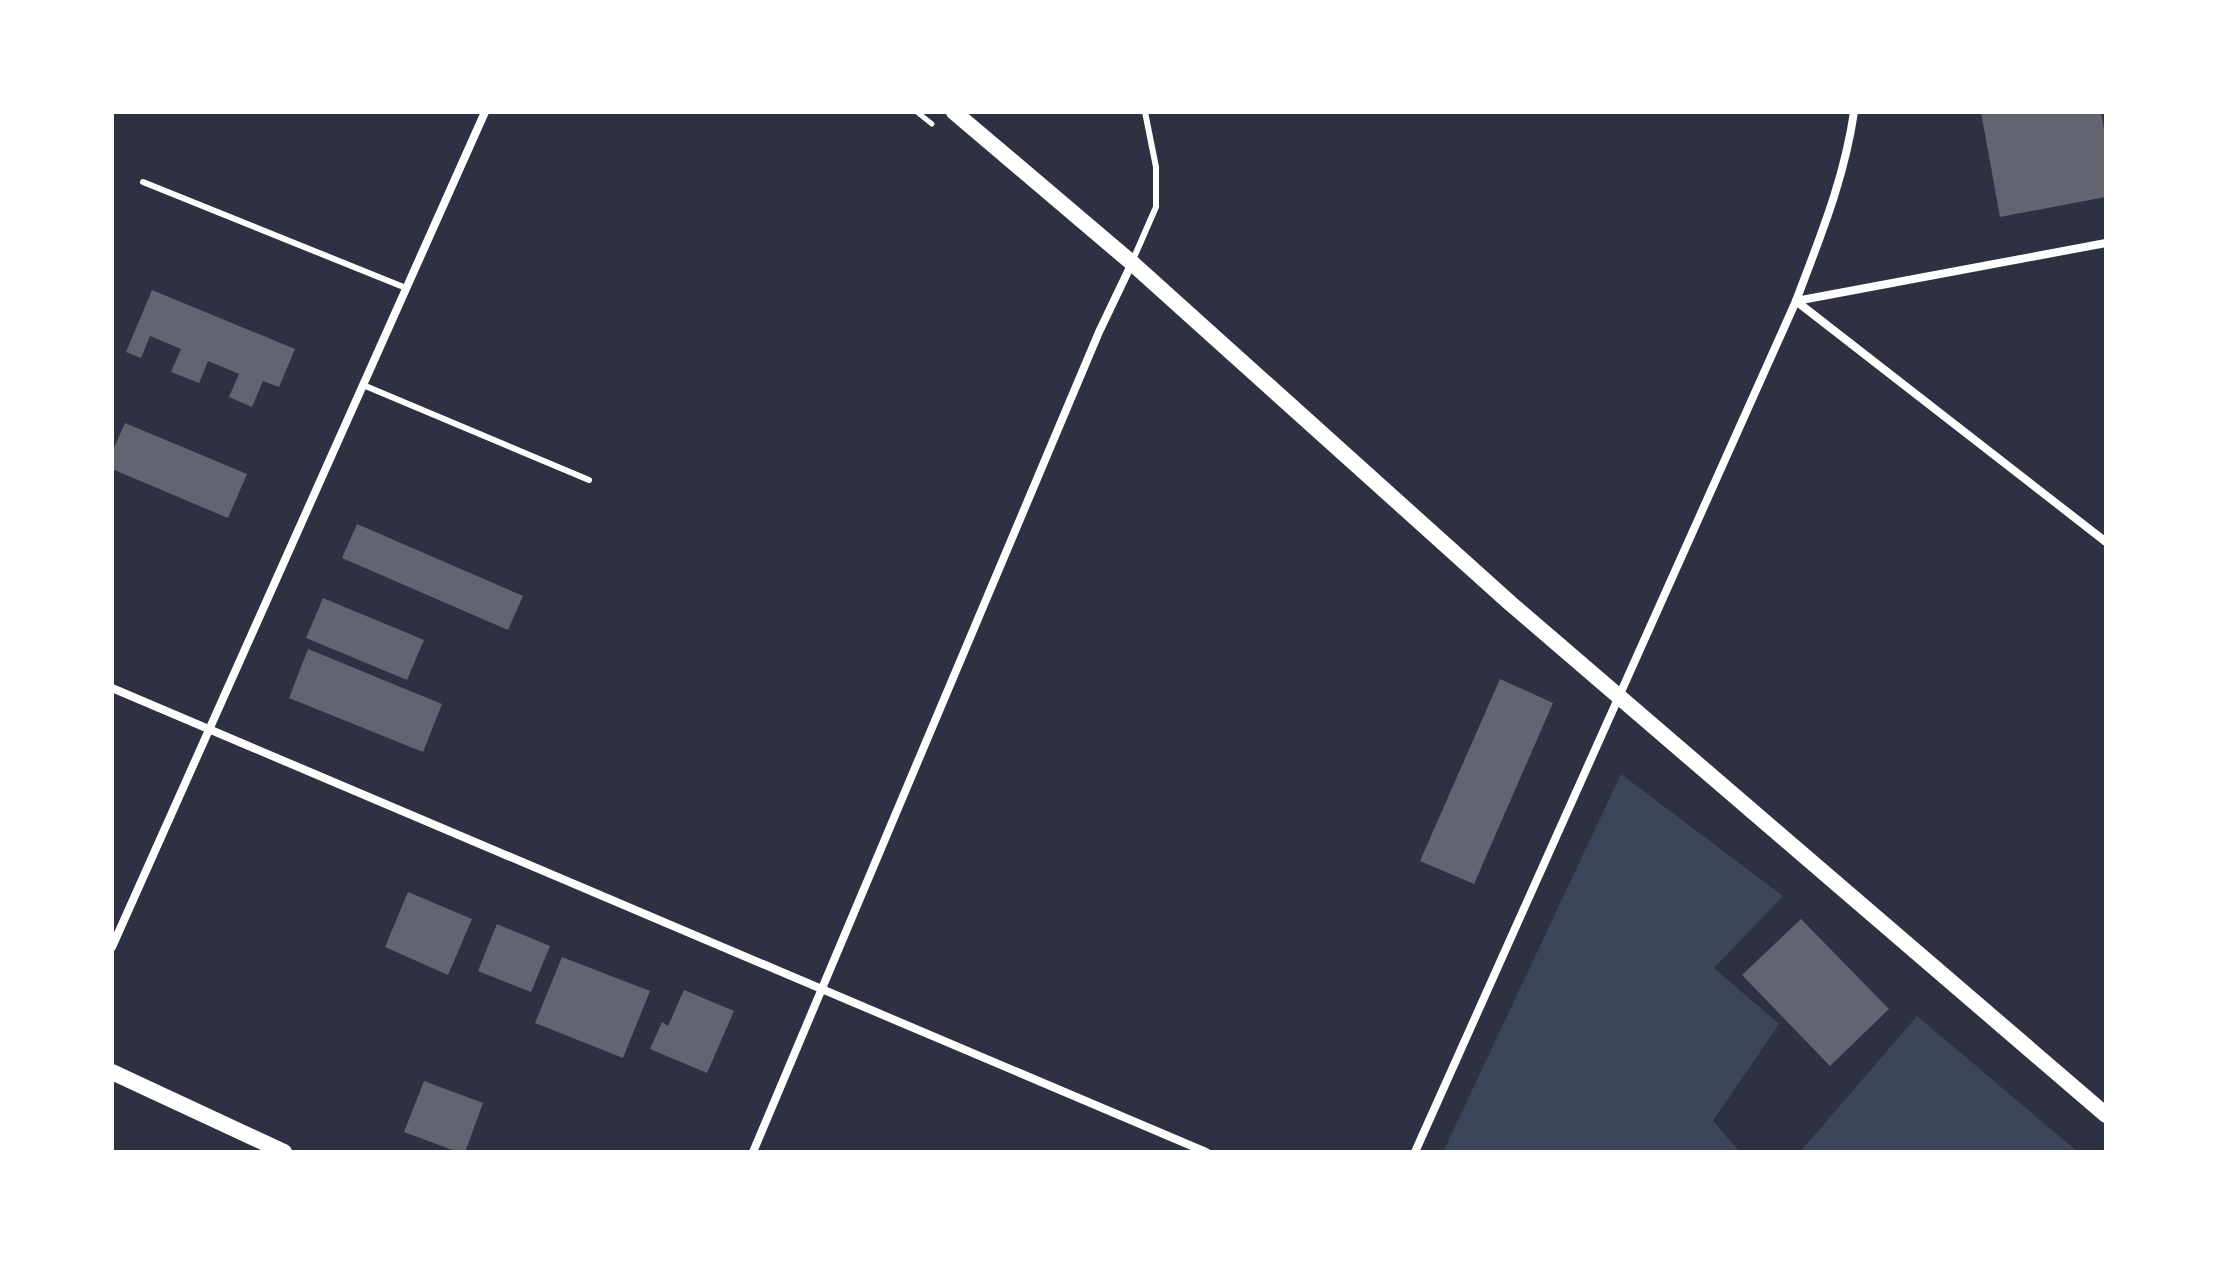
<svg xmlns="http://www.w3.org/2000/svg" width="2218" height="1264" viewBox="0 0 2218 1264" font-family="'Asap Condensed',sans-serif">
	<style>
		.green { fill: #3c4559 }
		.building { fill: #626471 }
		.lines { fill: none; stroke-linecap: round; stroke-linejoin: round }
		.path { stroke: #fff; stroke-width: 5 }
		.service { stroke: #fff; stroke-width: 6 }
		.minor { stroke: #fff; stroke-width: 8 }
		.secondary { stroke: #fff; stroke-width: 16 }
	</style>
	<rect width="100%" height="100%" fill="#2d3142"/>
	<g class="green">
		<path d="M1621,774l162,122 -69,72 65,56 -66,97 27,31h-297z"/>
		<path d="M1917,1016l161,136h-278z"/>
	</g>
	<g class="building">
		<path d="M1981,112h120l5,29v56l-106,20z"/>
		<path d="M152,290l143,59 -16,38 -16,-6 -11,26 -23,-10 10,-23 -31,-13 -9,22 -28,-11 10,-23 -31,-13 -9,22 -15,-6z"/>
		<path d="M125,423l122,51 -19,44 -116,-49v-17z"/>
		<path d="M357,524l166,72 -15,34 -166,-72z"/>
		<path d="M323,598l101,42 -17,40 -101,-42z"/>
		<path d="M308,649l134,55 -19,48 -134,-54z"/>
		<path d="M1500,679l53,24 -79,181 -54,-23z"/>
		<path d="M408,892l64,27 -24,56 -63,-28z"/>
		<path d="M1801,919l88,90 -59,57 -88,-91z"/>
		<path d="M497,924l53,22 -19,46 -53,-21z"/>
		<path d="M562,957l88,34 -27,67 -88,-35z"/>
		<path d="M684,990l50,21 -27,62 -57,-24 12,-27 6,4z"/>
		<path d="M424,1081l59,22 -18,49h-7l-54,-20z"/>
	</g>
	<g class="lines">
		<path class="path" d="M917,112l15,12"/>
		<g class="service">
			<path d="M143,182l263,106"/>
			<path d="M1132,262l24,-55v-40l-11,-55"/>
			<path d="M363,385l226,95"/>
		</g>
		<g class="minor">
			<path d="M1796,301l310,241"/>
			<path d="M1796,301l310,-58"/>
			<path d="M112,688l1094,464"/>
			<path d="M112,947l373,-835"/>
			<path d="M753,1152l346,-820 33,-69"/>
			<path d="M1415,1152l381,-851c24,-64 48,-121 58,-189"/>
		</g>
		<g class="secondary">
			<path d="M954,112l178,151 378,340 596,512"/>
			<path d="M112,1072l172,80"/>
		</g>
	</g>
	<rect width="2218" height="1264" fill="none" stroke="#ffffff" stroke-width="228"/>
</svg>
